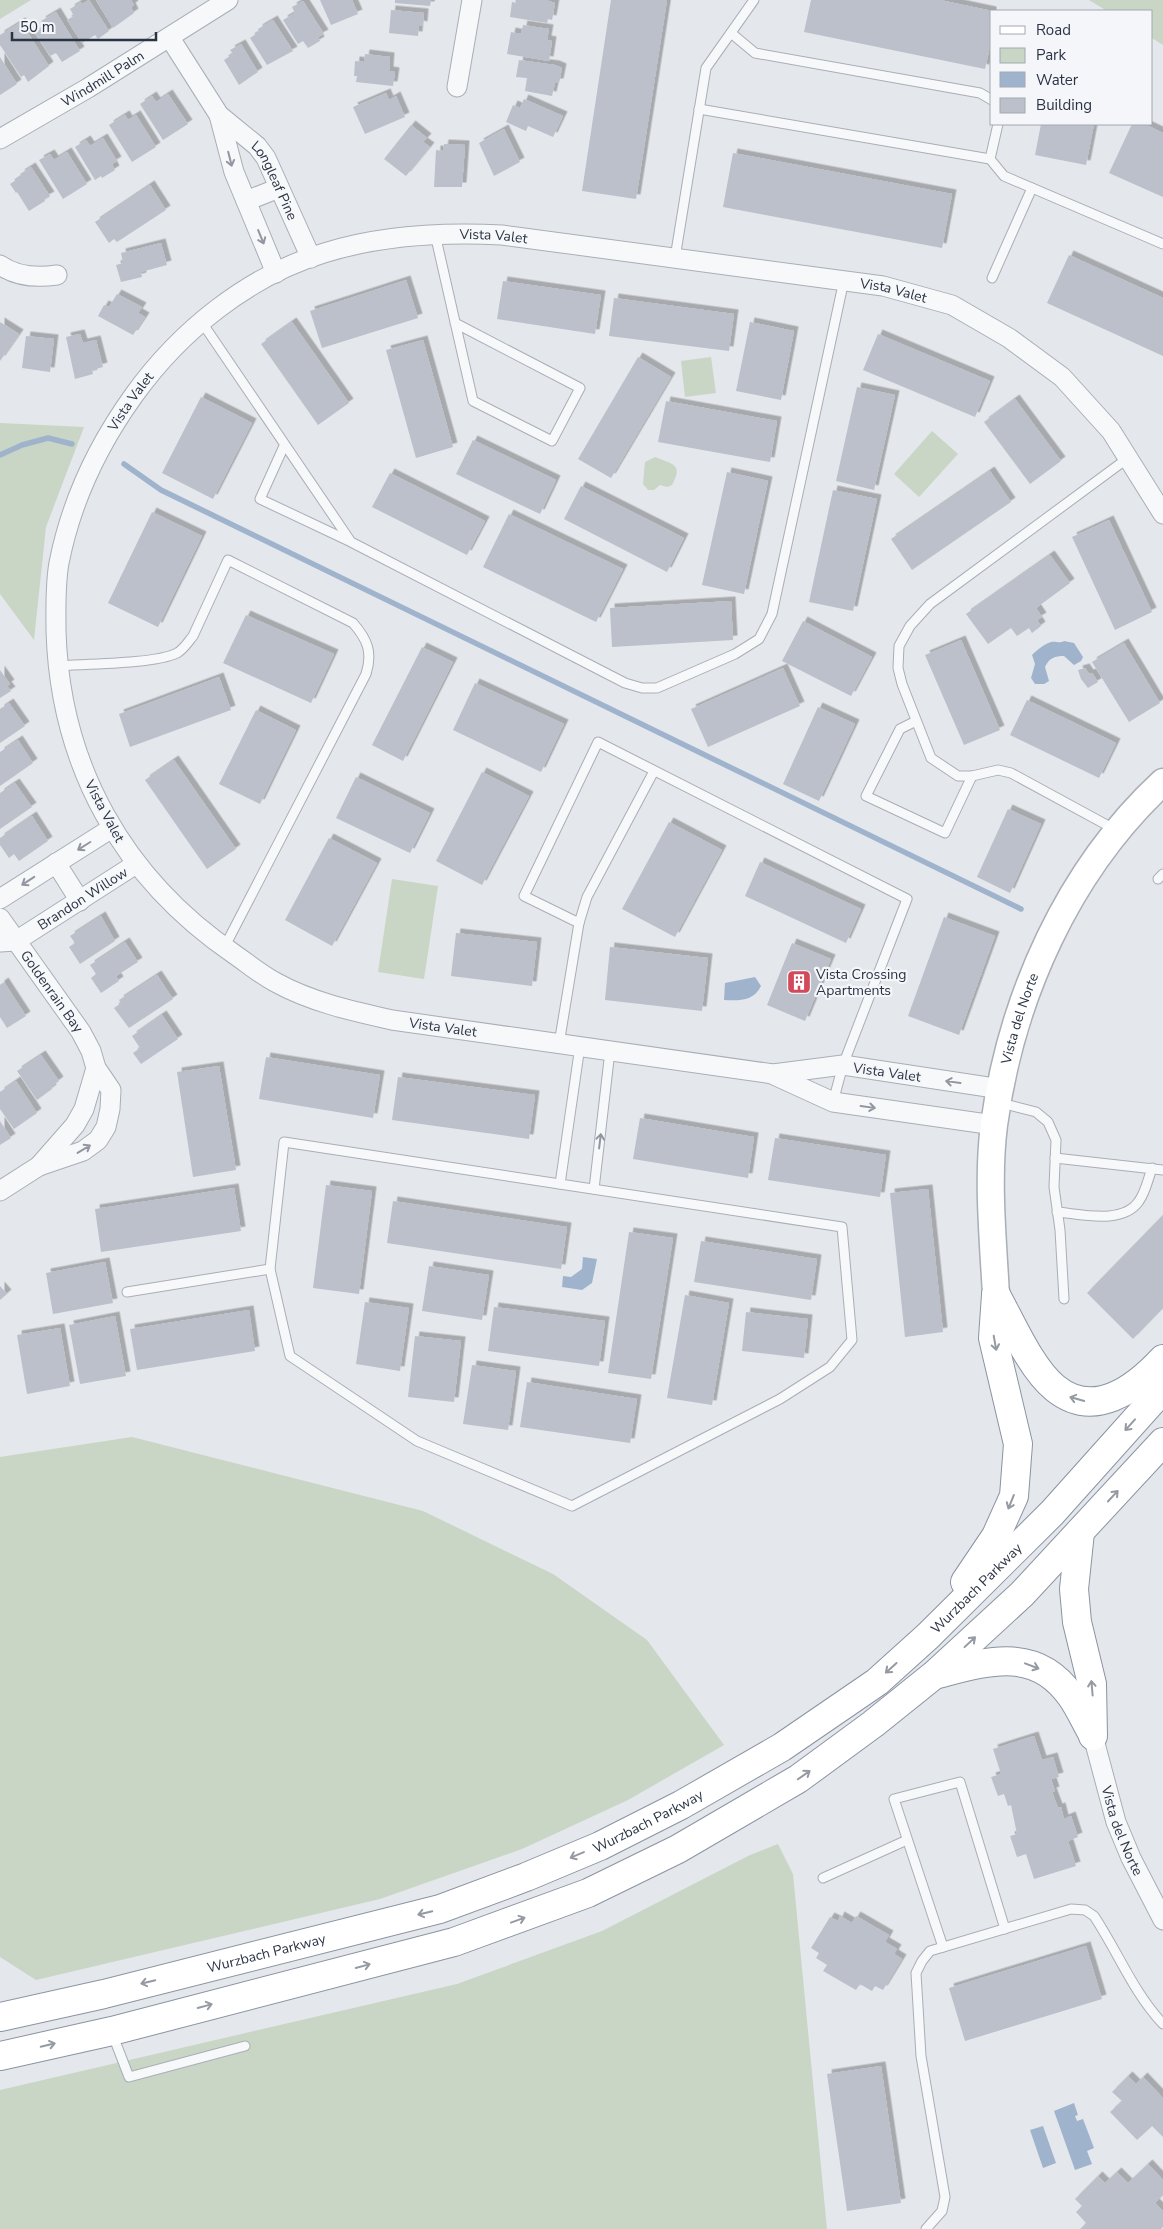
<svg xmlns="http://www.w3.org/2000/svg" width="1163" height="2229" viewBox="0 0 1163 2229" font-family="'Nunito Sans',sans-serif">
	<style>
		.green { fill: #c9d6c5 }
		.water { fill: #9fb4cc }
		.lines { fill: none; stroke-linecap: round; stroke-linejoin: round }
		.stream { stroke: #9fb4cc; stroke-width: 5.5 }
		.building { fill: #bbc0ca; filter: url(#shadow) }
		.lane-casing { stroke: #a9aeb7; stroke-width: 11 }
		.street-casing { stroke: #a9aeb7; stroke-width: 21 }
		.secondary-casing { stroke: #a9aeb7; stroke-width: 29 }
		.highway-casing { stroke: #8b94a3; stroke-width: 30 }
		.lane { stroke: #f7f8fa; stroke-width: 9 }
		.street { stroke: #f7f8fa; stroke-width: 19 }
		.secondary { stroke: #fff; stroke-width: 26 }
		.highway { stroke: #fff; stroke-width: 28 }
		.oneway { stroke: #9196a0 }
		.oneway2 { stroke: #959aa2 }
		.labels { text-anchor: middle; stroke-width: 4.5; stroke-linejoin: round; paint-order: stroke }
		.street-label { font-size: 14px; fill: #2b3445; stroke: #f4f6f9 }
		.poi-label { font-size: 14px; fill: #2b3445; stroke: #f4f6f9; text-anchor: start }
	</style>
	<defs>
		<filter id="shadow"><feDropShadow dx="4.5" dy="-4.5" stdDeviation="0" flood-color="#0004"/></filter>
	</defs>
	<rect width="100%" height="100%" fill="#e4e7ec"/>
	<g class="green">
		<path d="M0,0h31l-31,19z"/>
		<path d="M1089,0h74v45l-11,-7v-27h-45z"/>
		<path d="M711,357l5,36 -31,4 -4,-36z"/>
		<path d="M0,423l84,4 -38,100 -12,113 -34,-46z"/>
		<path d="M932,431l26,23 -39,43 -25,-23z"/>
		<path d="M655,457c17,7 29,7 17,28l-5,2 -7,-2 -6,5h-6l-5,-6 2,-22z"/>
		<path d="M392,879l46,7 -14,93 -46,-7z"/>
		<path d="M132,1437l291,74 130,63 94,66 77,105 -96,55 -106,49 -142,50 -344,81 -36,-23v-500z"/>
		<path d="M778,1844l15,30 34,355h-827v-139l457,-106 145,-53 148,-76z"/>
	</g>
	<g class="water">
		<path d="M1064,641l10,2 9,14 -2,4 -7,4 -10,-9c-9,0 -15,2 -19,11l4,14 -5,3h-9l-4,-6 4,-14 -3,-9c5,-5 12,-11 19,-13 6,-1 8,2 13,-1z"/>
		<path d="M755,977l6,9c-7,15 -22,15 -37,14l1,-17z"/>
		<path d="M583,1257l14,2 -5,24 -10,7 -20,-3 1,-11 8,1 11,-8z"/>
		<path d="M1074,2103l4,12 -3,1 2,5 6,-2 11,29 -7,3 5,13 -17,6 -21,-59z"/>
		<path d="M1043,2126l13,37 -13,5 -13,-38z"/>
	</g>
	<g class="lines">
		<g class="stream">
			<path d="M0,455l22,-10 26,-7 24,6"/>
			<path d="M124,464l37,26 860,419"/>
		</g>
	</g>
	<g class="building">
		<path d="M89,0l20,31 -11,8 -3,-4 -13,8 -15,-23 7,-4 -4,-7 11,-7 1,2z"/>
		<path d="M96,0h35l3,5 -3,2 3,6 -21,15z"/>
		<path d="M320,0h32l6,14 -27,11z"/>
		<path d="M395,0h36l-1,6 -35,-3z"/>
		<path d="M518,0h28l9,3 -3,17 -4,-1 -1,4 -37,-6 2,-15 5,1z"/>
		<path d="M611,0h56l-31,199 -54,-8z"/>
		<path d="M811,0h129l52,11v26l-7,32 -181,-37z"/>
		<path d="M303,1l21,33 -6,3 2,4 -12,7 -5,-7 -5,3 -15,-24 12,-7 -3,-6z"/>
		<path d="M391,10l33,3 -1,13 -4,-1 -1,11 -29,-3z"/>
		<path d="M56,12l24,39 -18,11 -6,-9 -6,3 -15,-23 10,-7 -4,-5z"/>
		<path d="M273,20l20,31 -26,14 -17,-27 9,-6 -1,-3z"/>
		<path d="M21,22l28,44 -21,16 -4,-7 -3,2 -21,-32v-10z"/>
		<path d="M523,25l26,4 -2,11 5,1 -3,20 -42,-7 4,-22 10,2z"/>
		<path d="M241,44l17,28 -19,13 -15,-25 9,-6 -3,-4z"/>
		<path d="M365,54l25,3 -1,14 6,1 -2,14 -37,-4 1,-6h-3l1,-15 9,1z"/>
		<path d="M0,57l17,27 -17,11z"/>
		<path d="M519,60l36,5 7,3 -3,15h-4l-3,13 -27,-5 2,-13 -11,-1z"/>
		<path d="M386,93l3,7 7,-4 9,21 -40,17 -12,-27z"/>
		<path d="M168,94l20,30 -25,16 -23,-36 12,-8 4,6z"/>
		<path d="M524,99l39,17 -10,21 -25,-11 -2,5 -20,-9 7,-17 7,3z"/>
		<path d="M125,115l3,5 8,-5 20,32 -24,15 -23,-37z"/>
		<path d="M1041,124h53l-8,41 -51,-10z"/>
		<path d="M1132,124h12l19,9v64l-54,-24z"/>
		<path d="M411,125l16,13 -4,4 7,5 -24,29 -22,-17z"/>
		<path d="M504,129l16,33 -26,14 -15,-33z"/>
		<path d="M103,138l14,23 -5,3 3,6 -13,8 -1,-2 -6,4 -20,-33 11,-7 4,6z"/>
		<path d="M444,144l21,1 -3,42h-28l2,-37 7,1z"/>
		<path d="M67,152l20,32 -24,15 -24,-39 11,-6 4,6z"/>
		<path d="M733,153l219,41 -10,54 -219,-41z"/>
		<path d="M31,167l19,29 -6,3 1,2 -16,10 -12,-19 -1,1 -6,-9 12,-8 -2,-2z"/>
		<path d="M150,185l16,25 -49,32 -3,-3 -5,4 -14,-21z"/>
		<path d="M161,243l6,22 -26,7 1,5 -21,5 -5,-17 7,-2 -2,-10z"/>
		<path d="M1069,255l94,43v58l-116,-53z"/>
		<path d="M406,280l12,38 -96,30 -12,-37z"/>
		<path d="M503,281l98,14 -6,39 -98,-15z"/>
		<path d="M117,294l25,13 -4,6 7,4 -12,18 -35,-19 6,-11 5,2z"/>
		<path d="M614,298l120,16 -5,37 -120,-15z"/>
		<path d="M0,322l19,12 -19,27z"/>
		<path d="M292,322l57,81 -31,22 -57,-81z"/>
		<path d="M750,322l44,9 -13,69 -45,-9z"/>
		<path d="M80,334l3,9 13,-3 7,27 -11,3 1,4 -18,5 -9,-42z"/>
		<path d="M878,334l112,47 -15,36 -112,-47z"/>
		<path d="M26,336l28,3 -4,33 -28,-4z"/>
		<path d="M423,340l30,107 -37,11 -30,-108z"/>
		<path d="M638,357l33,20 -60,101 -33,-19z"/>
		<path d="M857,387l38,8 -21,95 -38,-9z"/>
		<path d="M201,397l51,26 -39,76 -51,-26z"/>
		<path d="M1015,399l46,62 -31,23 -46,-62z"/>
		<path d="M666,401l111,20 -7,41 -112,-20z"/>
		<path d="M473,440l83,40 -16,34 -84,-40z"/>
		<path d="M990,471l21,31 -99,68 -21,-31z"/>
		<path d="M727,472l41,9 -24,113 -42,-9z"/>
		<path d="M390,473l95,48 -18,34 -95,-48z"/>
		<path d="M581,486l103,52 -17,34 -103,-53z"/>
		<path d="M833,490l44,9 -24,112 -44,-9z"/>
		<path d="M152,512l50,24 -44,91 -50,-24z"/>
		<path d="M509,514l114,55 -27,53 -113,-55z"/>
		<path d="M1109,520l43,92 -37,18 -43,-93z"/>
		<path d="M1050,555l20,28 -34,25 6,9 -5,3 4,6 -9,7 -3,-5 -12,8 -6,-8 -23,16 -22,-30z"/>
		<path d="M731,601l2,39 -121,7 -2,-39z"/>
		<path d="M246,615l88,39 -23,49 -88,-40z"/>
		<path d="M803,621l69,36 -21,39 -69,-35z"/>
		<path d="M961,640l39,90 -36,15 -39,-90z"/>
		<path d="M1124,643l36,60 -31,19 -37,-60z"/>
		<path d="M422,647l31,15 -50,99 -31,-16z"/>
		<path d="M783,668l17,38 -92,41 -17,-38z"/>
		<path d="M1085,668l4,6 3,-1 6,9 -10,6 -7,-9 -3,-9z"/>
		<path d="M0,670l10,14 -3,2 4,5 -11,7z"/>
		<path d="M219,677l12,33 -101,37 -11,-33z"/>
		<path d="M475,683l89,41 -23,48 -88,-42z"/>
		<path d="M1027,700l89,43 -17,35 -89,-43z"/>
		<path d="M9,703l16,23 -25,17v-34z"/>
		<path d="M818,707l37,17 -36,77 -36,-17z"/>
		<path d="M256,710l40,20 -36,74 -41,-20z"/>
		<path d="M18,740l15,23 -33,23v-34z"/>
		<path d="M174,760l62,89 -29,20 -62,-89z"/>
		<path d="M482,772l47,24 -47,89 -46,-24z"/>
		<path d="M356,777l74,36 -20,40 -74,-35z"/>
		<path d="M15,783l17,24 -32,22v-36z"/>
		<path d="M1008,809l33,15 -31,69 -33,-16z"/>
		<path d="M32,816l16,25 -29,20 -5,-7 -5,4 -9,-13v-7z"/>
		<path d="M669,822l53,28 -47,87 -53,-28z"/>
		<path d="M329,838l48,25 -45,83 -47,-26z"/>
		<path d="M760,862l101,47 -15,34 -101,-47z"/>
		<path d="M101,916l14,25 -35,23 -11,-17 6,-4 -5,-7z"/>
		<path d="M944,917l51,19 -36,99 -51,-19z"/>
		<path d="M456,933l81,9 -5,44 -81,-10z"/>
		<path d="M125,942l13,20 -22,14 3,5 -18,12 -10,-15 5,-4 -6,-9z"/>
		<path d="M792,943l39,16 -26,62 -38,-16z"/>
		<path d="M610,947l98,11 -6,53 -97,-11z"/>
		<path d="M157,975l16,24 -44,29 -15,-20 7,-5 -2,-3z"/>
		<path d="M4,982l22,34 -19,12 -7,-11v-32z"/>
		<path d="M162,1015l16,24 -37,25 -8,-11 7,-5 -8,-12z"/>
		<path d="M41,1055l18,26 -8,6 1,2 -15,11 -20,-29z"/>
		<path d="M266,1057l114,18 -7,43 -114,-19z"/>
		<path d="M219,1066l17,104 -43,7 -16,-105z"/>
		<path d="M398,1077l137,18 -6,44 -137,-19z"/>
		<path d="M16,1081l21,32 -23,16 -14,-20v-17z"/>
		<path d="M640,1118l114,19 -6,41 -115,-19z"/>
		<path d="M0,1121l11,17 -11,7z"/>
		<path d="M775,1138l111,17 -6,42 -112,-17z"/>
		<path d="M326,1185l46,6 -13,103 -46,-6z"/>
		<path d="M234,1188l7,43 -140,21 -6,-43z"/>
		<path d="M928,1189l15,143 -38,5 -15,-144z"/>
		<path d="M393,1201l174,26 -6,42 -174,-26z"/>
		<path d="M1163,1215v93l-30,31 -46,-46z"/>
		<path d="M629,1232l44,6 -22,141 -43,-6z"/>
		<path d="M701,1241l116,18 -6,41 -117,-18z"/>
		<path d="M105,1262l8,41 -60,11 -7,-41z"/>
		<path d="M429,1266l60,9 -7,45 -60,-9z"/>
		<path d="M0,1286l7,8 -7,6z"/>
		<path d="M685,1295l44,8 -17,102 -45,-7z"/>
		<path d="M365,1302l44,6 -9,63 -44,-7z"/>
		<path d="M494,1307l111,14 -6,45 -111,-15z"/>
		<path d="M249,1310l6,41 -118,19 -7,-41z"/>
		<path d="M746,1312l62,7 -4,39 -62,-7z"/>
		<path d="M115,1316l11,60 -46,8 -11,-59z"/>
		<path d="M60,1328l10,58 -43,8 -10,-59z"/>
		<path d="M415,1336l46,5 -7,61 -46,-5z"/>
		<path d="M472,1365l44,6 -8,59 -45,-6z"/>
		<path d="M527,1382l110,17 -7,44 -110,-16z"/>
		<path d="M1034,1736l8,24 11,-3 6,20 -8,2 4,12 -3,1 6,16 3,-1 3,12 7,-3 7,21 -10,4 8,25 -42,13 -8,-25 -9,3 -7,-21 7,-2 -6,-29 -3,1 -4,-12 -6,2 -7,-19 10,-3 -8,-25z"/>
		<path d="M840,1916l12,7 4,-7 33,19 -4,7 12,7 -3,5 8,5 -19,31 -8,-4 -3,5 -12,-7 -4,6 -33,-19 4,-6 -11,-7 3,-5 -8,-5 19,-31 8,4z"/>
		<path d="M1086,1946l16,53 -137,42 -16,-53z"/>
		<path d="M881,2066l20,137 -54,8 -20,-137z"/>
		<path d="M1128,2076l8,8 7,-7 20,21v39l-11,-11 -15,14 -27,-28 12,-11 -10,-9z"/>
		<path d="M1148,2164l15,16v15l-8,8 8,8v16l-2,2h-81l6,-6 -10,-11 6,-6 -7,-7 23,-23 7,7 12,-11 11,11z"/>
	</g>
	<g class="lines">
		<defs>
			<g id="lane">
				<path d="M731,33l24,20 225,40 12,7"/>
				<path d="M699,109l291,50 14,17 159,68"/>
				<path d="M990,159l8,-35"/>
				<path d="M435,234l38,167 79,40 28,-53 -125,-65"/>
				<path d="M675,258l31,-190 48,-68"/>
				<path d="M992,278l40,-90"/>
				<path d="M201,321l150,221 274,141 17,5h15l78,-34 24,-15 13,-25 72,-334"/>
				<path d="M284,446l-24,53 89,42"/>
				<path d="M57,666c28,-2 99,-2 120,-13 7,-4 11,-11 16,-17l35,-76 125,63c14,16 20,29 13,51l-142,274"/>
				<path d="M916,721l-16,8 -34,67 79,37 27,-57"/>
				<path d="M1116,830l-105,-57 -13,-3 -26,6h-14l-27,-18 -29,-74 -4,-16 1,-22 11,-20 20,-22 198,-146"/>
				<path d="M1158,879l5,-5"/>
				<path d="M579,923l-55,-27 74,-154 309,157 -64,166 -10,37"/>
				<path d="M559,1044l20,-121 8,-26 67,-126"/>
				<path d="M1001,1103l35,9 12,10 8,18 -2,47 6,43 4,69"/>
				<path d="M284,1142l558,85 10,113 -22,27 -50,32 -208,107 -155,-65 -127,-85 -20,-87z"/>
				<path d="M1055,1158l108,12"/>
				<path d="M560,1184l20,-138"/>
				<path d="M594,1189l16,-138"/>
				<path d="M1057,1212c24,2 66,13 82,-11 7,-10 9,-22 13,-33"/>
				<path d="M127,1292l143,-23"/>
				<path d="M823,1878l84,-38"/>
				<path d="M943,1947l-49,-148 66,-17 45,147"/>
				<path d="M112,2033l17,44 116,-31"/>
				<path d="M926,2229l16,-18 3,-14 -24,-141 -5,-83 6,-12 8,-10 141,-42 14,1 9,6c24,36 39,76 69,108"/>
			</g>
			<g id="street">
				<path d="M170,38l49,77 15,57 42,101"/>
				<path d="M457,87l15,-87"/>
				<path id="s1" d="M219,115l38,31 9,12 45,100"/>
				<path id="s2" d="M0,139l88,-51 140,-88"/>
				<path d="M246,201l33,-13"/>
				<path d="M0,265c17,12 37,13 57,10"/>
				<path d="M56,863l24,38"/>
				<path d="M0,899l112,-71"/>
				<path id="s3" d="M0,918l81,114 10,19 5,17 15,22 -1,19 -4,18 -8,13 -15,11 -44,15 -39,25"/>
				<path id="s4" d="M0,942l16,-1 120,-77"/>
				<path d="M774,1075l59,27 161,23"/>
				<path id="s5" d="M1001,1089l-158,-24 -70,9 -381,-54c-40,-9 -81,-18 -117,-38 -15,-8 -28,-19 -41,-28 -111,-76 -174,-188 -178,-323 0,-22 -1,-46 3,-68 12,-61 39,-118 75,-168 46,-64 114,-119 190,-142 57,-18 119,-21 178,-18l381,51 69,19 57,33 53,39 49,54 52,83"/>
				<path d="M39,1166l36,-41 9,-16 12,-41"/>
				<path id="s6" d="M1093,1736l23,86 15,36 32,62"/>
			</g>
			<g id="secondary">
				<path id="s7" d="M996,1295c-3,-55 -9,-116 -2,-170 17,-127 74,-255 169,-343"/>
			</g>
			<g id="highway">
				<path d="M996,1295c15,27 35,74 59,93 39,32 80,1 108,-29"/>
				<path d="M1080,1532l-6,57 3,33 15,62 1,52"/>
				<path d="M965,1582l31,-46 18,-40 4,-52 -25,-106 3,-43"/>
				<path d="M938,1674c50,-13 98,-28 133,22 8,11 14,25 21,37"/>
				<path id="s8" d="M0,2017l104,-23 336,-85 86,-32 74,-31 81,-41 101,-58 95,-65 51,-46 124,-123 111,-124"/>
				<path d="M0,2056l112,-25 342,-89 134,-49 90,-44 120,-70 75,-55 61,-49 88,-81 141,-152"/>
			</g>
		</defs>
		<use href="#lane" class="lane-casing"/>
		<use href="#street" class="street-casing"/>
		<use href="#secondary" class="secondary-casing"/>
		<use href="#highway" class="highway-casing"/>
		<use href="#lane" class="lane"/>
		<use href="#street" class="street"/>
		<use href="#secondary" class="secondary"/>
		<use href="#highway" class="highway"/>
	</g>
	<defs><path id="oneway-shaft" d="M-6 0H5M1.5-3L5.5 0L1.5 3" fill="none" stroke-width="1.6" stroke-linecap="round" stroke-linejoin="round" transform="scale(1.25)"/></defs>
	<g class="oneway">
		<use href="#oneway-shaft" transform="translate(230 159) rotate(76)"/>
		<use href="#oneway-shaft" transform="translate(261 237) rotate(68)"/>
		<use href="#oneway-shaft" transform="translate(84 846) rotate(148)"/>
		<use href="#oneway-shaft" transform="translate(28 881) rotate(147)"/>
		<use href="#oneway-shaft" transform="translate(953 1082) rotate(-172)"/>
		<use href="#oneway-shaft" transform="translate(868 1107) rotate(8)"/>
		<use href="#oneway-shaft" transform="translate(600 1141) rotate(-83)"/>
		<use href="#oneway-shaft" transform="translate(84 1149) rotate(-31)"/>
	</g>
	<g class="oneway2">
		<use href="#oneway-shaft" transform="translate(995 1343) rotate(80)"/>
		<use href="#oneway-shaft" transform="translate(1077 1399) rotate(-164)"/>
		<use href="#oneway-shaft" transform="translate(1130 1425) rotate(132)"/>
		<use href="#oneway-shaft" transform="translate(1113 1496) rotate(-47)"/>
		<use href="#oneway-shaft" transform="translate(1011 1502) rotate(112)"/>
		<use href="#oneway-shaft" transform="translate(970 1642) rotate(-43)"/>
		<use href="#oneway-shaft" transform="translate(1032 1666) rotate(21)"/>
		<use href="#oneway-shaft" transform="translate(891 1668) rotate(138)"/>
		<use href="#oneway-shaft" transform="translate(1092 1688) rotate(-95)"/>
		<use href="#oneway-shaft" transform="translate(804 1775) rotate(-35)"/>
		<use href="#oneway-shaft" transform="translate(577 1855) rotate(157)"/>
		<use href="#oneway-shaft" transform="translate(425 1913) rotate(166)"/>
		<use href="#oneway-shaft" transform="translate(518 1920) rotate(-20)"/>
		<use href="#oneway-shaft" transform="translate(363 1966) rotate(-15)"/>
		<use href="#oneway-shaft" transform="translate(148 1982) rotate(166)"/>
		<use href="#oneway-shaft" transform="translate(205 2006) rotate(-15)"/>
		<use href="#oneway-shaft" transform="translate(48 2045) rotate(-13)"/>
	</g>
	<defs>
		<symbol id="building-square" viewBox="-11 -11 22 22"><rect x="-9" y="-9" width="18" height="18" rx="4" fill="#d1495b" stroke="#f4f6f9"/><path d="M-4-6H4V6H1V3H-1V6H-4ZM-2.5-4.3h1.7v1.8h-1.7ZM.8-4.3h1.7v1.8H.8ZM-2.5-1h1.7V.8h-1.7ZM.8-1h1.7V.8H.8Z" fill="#fff"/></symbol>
	</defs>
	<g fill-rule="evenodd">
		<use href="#building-square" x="785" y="968" width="28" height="28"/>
	</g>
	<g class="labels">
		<g class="street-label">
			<text dy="5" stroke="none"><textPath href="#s2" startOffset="119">Windmill Palm</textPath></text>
			<text dy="5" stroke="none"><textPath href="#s1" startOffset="88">Longleaf Pine</textPath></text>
			<text dy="5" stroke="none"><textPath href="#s5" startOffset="1838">Vista Valet</textPath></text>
			<text dy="5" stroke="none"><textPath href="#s5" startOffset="2242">Vista Valet</textPath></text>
			<text dy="5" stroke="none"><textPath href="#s5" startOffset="1418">Vista Valet</textPath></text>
			<text transform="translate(105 811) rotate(62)" y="5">Vista Valet</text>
			<text dy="5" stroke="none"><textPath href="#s4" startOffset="95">Brandon Willow</textPath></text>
			<text dy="5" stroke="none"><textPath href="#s3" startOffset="90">Goldenrain Bay</textPath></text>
			<text dy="5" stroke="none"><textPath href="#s7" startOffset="280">Vista del Norte</textPath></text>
			<text transform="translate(443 1027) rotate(8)" y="5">Vista Valet</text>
			<text transform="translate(887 1072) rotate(8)" y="5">Vista Valet</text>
			<text dy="5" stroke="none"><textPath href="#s8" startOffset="1084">Wurzbach Parkway</textPath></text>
			<text dy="5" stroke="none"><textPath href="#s8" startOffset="679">Wurzbach Parkway</textPath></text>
			<text dy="5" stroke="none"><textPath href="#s6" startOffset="99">Vista del Norte</textPath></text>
			<text dy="5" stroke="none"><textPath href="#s8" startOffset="274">Wurzbach Parkway</textPath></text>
		</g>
		<g class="poi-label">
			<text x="816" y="979">Vista Crossing<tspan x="816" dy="16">Apartments</tspan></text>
		</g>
	</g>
	<rect x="990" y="10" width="162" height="115" fill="#f4f6f9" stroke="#a4a8b1"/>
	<rect x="1000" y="26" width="25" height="8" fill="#ffffff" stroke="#a4a8b1"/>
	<text x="1036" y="35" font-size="15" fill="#2b3445">Road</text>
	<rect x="1000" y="48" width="25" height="15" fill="#c9d6c5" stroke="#a4a8b1"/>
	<text x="1036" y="60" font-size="15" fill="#2b3445">Park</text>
	<rect x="1000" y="72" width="25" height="15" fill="#9fb4cc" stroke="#a4a8b1"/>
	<text x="1036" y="85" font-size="15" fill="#2b3445">Water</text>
	<rect x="1000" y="98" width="25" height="15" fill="#bbc0ca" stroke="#a4a8b1"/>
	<text x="1036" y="110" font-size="15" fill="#2b3445">Building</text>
	<path d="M12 32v8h144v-8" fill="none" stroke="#2b3445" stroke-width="2.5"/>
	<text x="20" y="32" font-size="15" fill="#2b3445" stroke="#f4f6f9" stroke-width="4" paint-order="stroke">50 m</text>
</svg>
